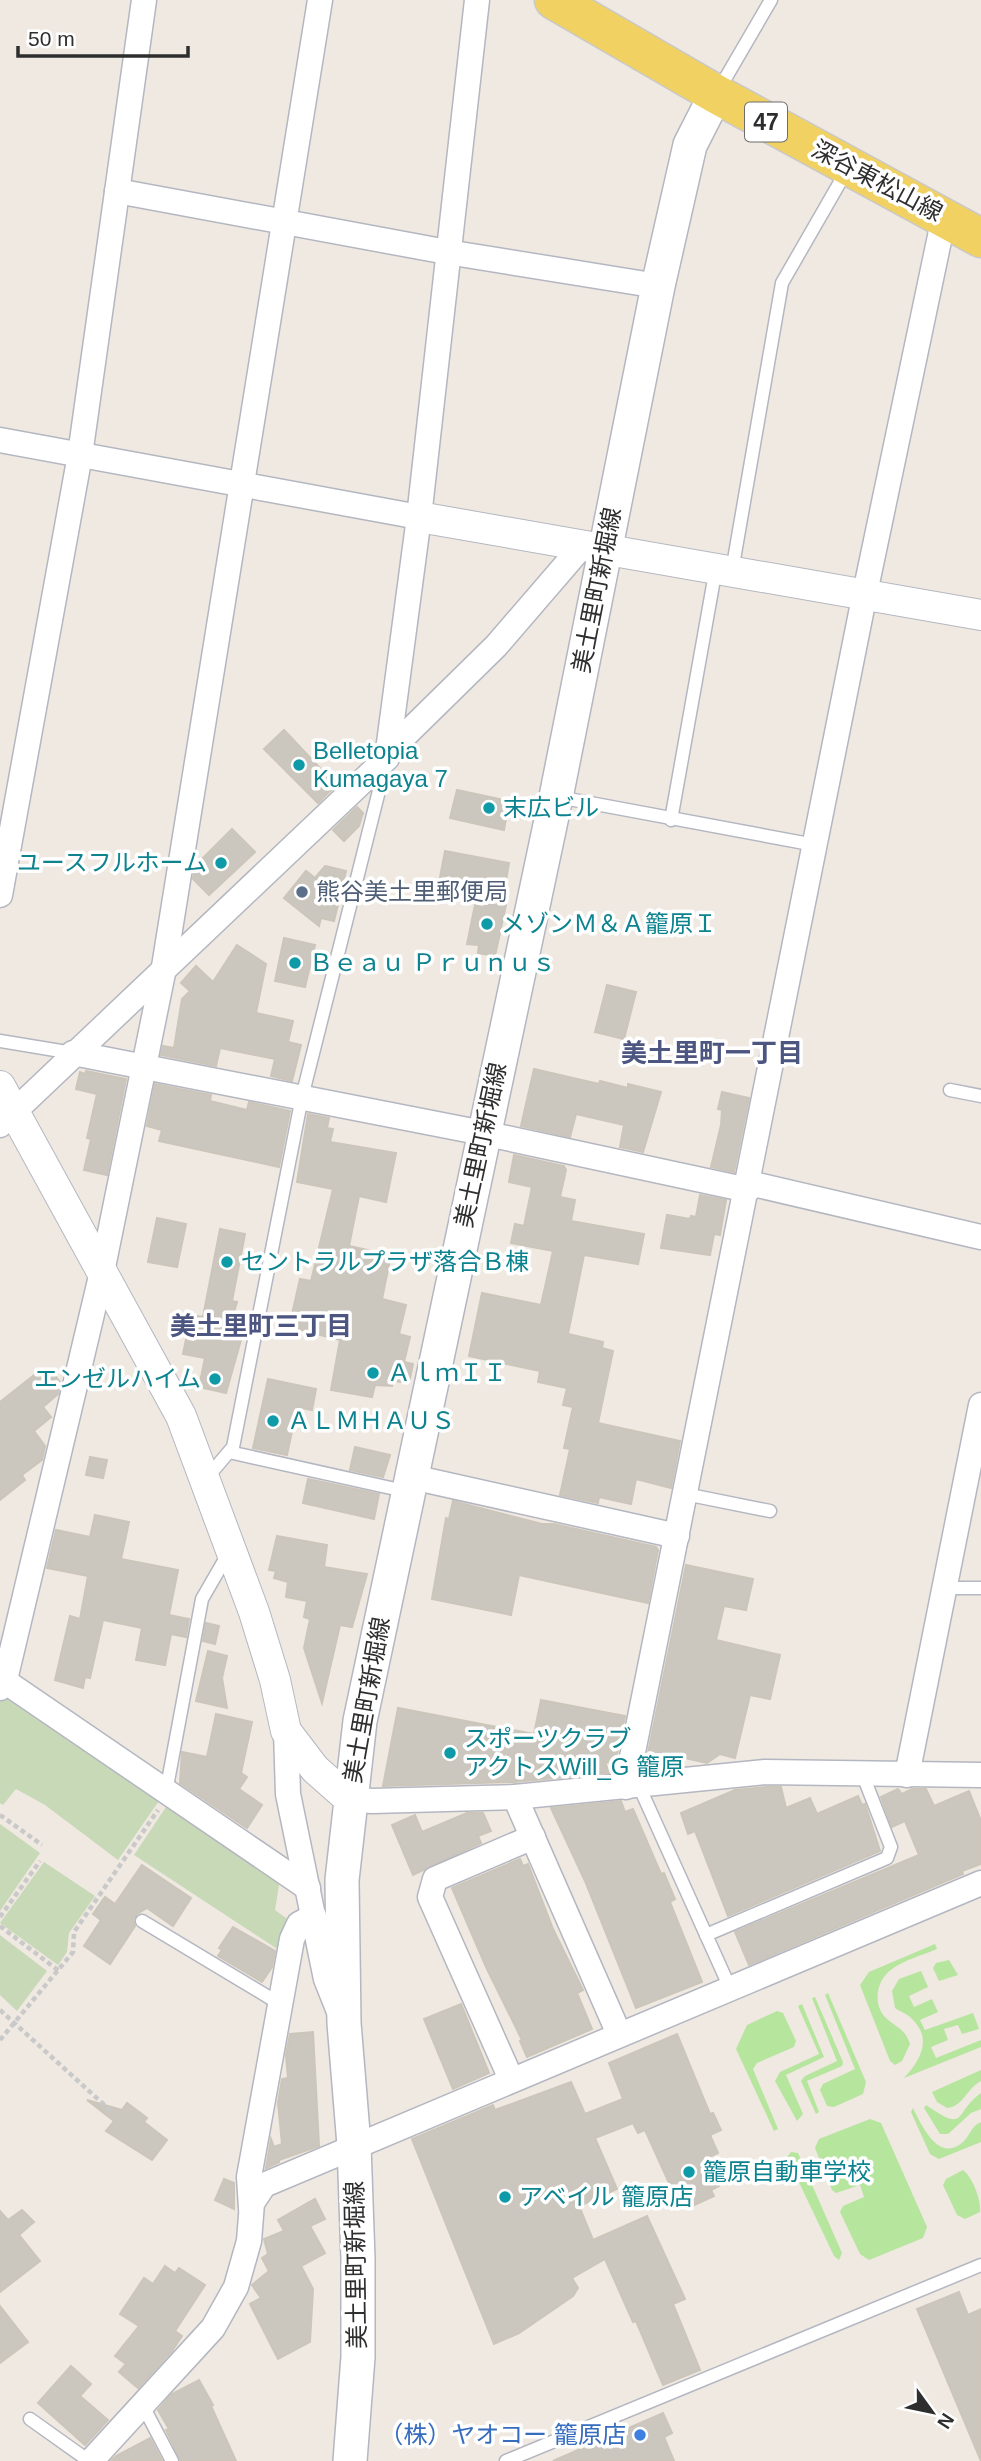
<svg xmlns="http://www.w3.org/2000/svg" width="981" height="2461" viewBox="0 0 981 2461" font-family="Helvetica,'Noto Sans JP',sans-serif">
	<style>
		.green { fill: #b6e59e }
		.cemetery { fill: #c8d9b8 }
		.building { fill: #cbc7bf; stroke: #cbc5ba; stroke-width: 2 }
		.lines { fill: none; stroke-linecap: round; stroke-linejoin: round }
		.service-casing { stroke: #b4b7c1; stroke-width: 15 }
		.minor-casing { stroke: #b4b7c1; stroke-width: 27 }
		.tertiary-casing { stroke: #b4b7c1; stroke-width: 32 }
		.secondary-casing { stroke: #b4b7c1; stroke-width: 36 }
		.primary-casing { stroke: #c9c9c9; stroke-width: 41 }
		.path { stroke: #c9c9c9; stroke-width: 4.5; stroke-dasharray: 5 3.5; stroke-linecap: butt }
		.service { stroke: #fff; stroke-width: 12 }
		.minor { stroke: #fff; stroke-width: 24 }
		.tertiary { stroke: #fff; stroke-width: 30 }
		.secondary { stroke: #fff; stroke-width: 33 }
		.primary { stroke: #f2d163; stroke-width: 38 }
		.culture-dot { fill: #0f9aa8; stroke: #fff; stroke-width: 2.5 }
		.service-dot { fill: #5c6f8a; stroke: #fff; stroke-width: 2.5 }
		.shop-dot { fill: #3f7fe0; stroke: #fff; stroke-width: 2.5 }
		.labels { text-anchor: middle; stroke-width: 7; stroke-linejoin: round; paint-order: stroke }
		.shield { fill: #fff; stroke: #6d6d6d; stroke-width: 2 }
		.shield-label { font-size: 23px; font-weight: bold; fill: #2e2e2e }
		.street-label { font-size: 24px; fill: #2e2e2e; stroke: #fff }
		.culture-label { font-size: 24px; fill: #0d838f; stroke: #fff; text-anchor: start }
		.service-label { font-size: 24px; fill: #4e5e75; stroke: #fff; text-anchor: start }
		.shop-label { font-size: 24px; fill: #366cbe; stroke: #fff; text-anchor: end }
		.neighbourhood-label { font-size: 26px; font-weight: bold; fill: #4d5680; stroke: #fff }
	</style>
	<rect width="100%" height="100%" fill="#efe9e1"/>
	<g class="green">
		<path d="M935,1944l2,5c-14,6 -33,11 -45,20 -15,10 -20,34 -7,48 11,11 20,11 25,27l-8,17 -7,4 -5,-4 -30,-76 9,-13z"/>
		<path d="M949,1960l9,15 -19,6 -6,-13 3,-5z"/>
		<path d="M921,1971l7,16 -19,9 5,11 18,-8 6,13 -18,8 5,10 48,-17 6,16 -17,5 -4,-9 -14,4 4,11 -17,7 5,11 45,-18v7l-77,31c15,-16 29,-38 9,-58 -5,-6 -12,-8 -18,-12l-3,-17 7,-12z"/>
		<path d="M828,1993l38,89 -3,12 -29,13 -7,-1 -7,-16 3,-6 32,-15 -30,-74z"/>
		<path d="M815,1997l28,65 -1,4 -35,15 12,31 -3,2 -15,-33 4,-5 32,-15 -25,-63z"/>
		<path d="M802,2004l22,53 -38,18 17,39 -6,7 -22,-40 5,-9 39,-18 -21,-48z"/>
		<path d="M777,2011l6,2 13,28 -2,6 -37,16 -4,6 25,60 -4,2 -38,-82 11,-24z"/>
		<path d="M981,2070v11c-14,7 -18,26 -34,27l-10,-6 -5,-10z"/>
		<path d="M981,2093v16l-10,4 -23,21h-8l-16,-26 2,-3c42,29 27,8 55,-12z"/>
		<path d="M913,2108c8,16 25,56 50,34 7,-6 8,-16 18,-20v20l-42,17 -9,-5 -19,-42z"/>
		<path d="M870,2119l11,4 46,104 -4,11 -54,22 -9,-6 -20,-42 3,-6 21,-9 -4,-12 -24,8 -4,-3 -17,-42 4,-9z"/>
		<path d="M791,2152l7,1 44,100 -3,7 -5,-4 -47,-99z"/>
		<path d="M963,2170c10,8 18,30 17,42l-15,7 -8,-4 -14,-30 3,-6z"/>
	</g>
	<g class="cemetery">
		<path d="M13,1695l148,103 -43,62 -73,-55 -29,-16 -13,16 -3,-2v-103z"/>
		<path d="M170,1801l110,78 -5,31 14,10 -7,32 -148,-97z"/>
		<path d="M0,1824l40,29 -40,58z"/>
		<path d="M44,1862l51,34 -26,37 -2,19 -9,13 -58,-42z"/>
		<path d="M0,1935l47,36 -30,40 -17,-16z"/>
	</g>
	<g class="building">
		<path d="M284,730l52,55 -18,18 -54,-54z"/>
		<path d="M457,790l52,11 -5,29 -54,-12z"/>
		<path d="M357,807l6,6 -4,13 -15,15 -11,-11z"/>
		<path d="M232,829l23,23 -46,43 -16,-16 2,-13z"/>
		<path d="M445,851l64,12 -7,41 4,1 -11,51 -17,-3 1,-8 -12,-1 10,-49 -39,-7z"/>
		<path d="M325,866l21,5 -12,50 -13,-3 -2,8 -35,-28 22,-27 9,7z"/>
		<path d="M284,938l31,7 -10,42 -30,-6z"/>
		<path d="M237,945l29,19 -10,49 37,8 -5,21 13,3 -9,36 -21,-5 4,-17 -55,-11 -4,18 -55,-11 2,-9 11,2 8,-49 8,-8 -9,-8 15,-17 17,16z"/>
		<path d="M607,985l29,7 -12,47 -29,-7z"/>
		<path d="M534,1069l65,15 1,-3 28,7v-4l33,8 -18,60 -23,-5 4,-22 -48,-11 -6,23 -49,-11z"/>
		<path d="M86,1071l40,8 -19,96 -23,-5 7,-31 -4,-1 10,-44 -21,-5 4,-17 5,2z"/>
		<path d="M155,1084l56,11 -1,6 37,9 2,-8 41,9 -11,56 -120,-26 3,-11 -15,-4z"/>
		<path d="M722,1092l27,6 -15,74 -23,-5 10,-42 1,-15 -4,-1z"/>
		<path d="M308,1114l21,4 -2,10 6,1 -3,13 66,11 -10,49 -27,-6 -10,50 42,9 -9,44 24,6 -7,29 11,3 -6,25 9,2 -4,19 -16,-2 -1,5 -17,-1 -3,12 -41,-7 9,-50 -51,-13 11,-48 11,2 22,-92 -36,-7z"/>
		<path d="M514,1155l50,11 2,4 -6,27 15,3 -4,21 73,13 -6,30 -54,-9 -16,79 35,8 -1,6 11,3 -15,72 82,18 -9,47 -35,-9 -5,25 -32,-7 -1,6 -38,-8 10,-46 -6,-1 9,-41 -10,-2 4,-17 -29,-6 2,-11 -71,-15 13,-63 59,12 12,-54 -42,-8 4,-19 9,2 8,-39 -23,-5z"/>
		<path d="M700,1195l26,5 -6,35 -6,-1 -4,21 -49,-7 6,-33 23,4 1,-3 5,1z"/>
		<path d="M157,1218l29,6 -9,43 -29,-5z"/>
		<path d="M220,1229l25,5 -13,67 5,1 -3,10 14,3 -22,78 -27,-6 6,-29 -22,-4 8,-39 12,2z"/>
		<path d="M38,1372l5,7 9,-7 8,10 -2,12 -15,13 8,10 -17,14 11,15 -3,14 -20,15 3,5 -25,20v-98z"/>
		<path d="M268,1379l48,10 -4,21 -15,-3 -10,48 -34,-7z"/>
		<path d="M355,1447l35,8 -7,22 -33,-7z"/>
		<path d="M90,1457l17,3 -4,18 -17,-3z"/>
		<path d="M308,1479l71,15 -5,25 -71,-16z"/>
		<path d="M453,1501l89,23h12l102,23 2,3 -10,53 -129,-28 -8,40 -79,-16 14,-81 3,1z"/>
		<path d="M95,1515l34,7 -8,37 57,11 -9,45 20,4 -3,18 -15,-3 -6,31 -29,-5 6,-32 -39,-8 -13,58 -5,-1 -2,11 -28,-8 15,-64 10,3 8,-43 -41,-8 9,-38 34,7z"/>
		<path d="M277,1536l50,9 -3,22 43,7 -15,53 -12,-2 -18,78 -18,-55 6,-29 -6,-2 3,-16 -21,-4 2,-15 -14,-4 2,-7 -7,-1z"/>
		<path d="M686,1565l67,14 -7,31 -22,-4 -8,34 64,15 -10,44 -20,-4 -15,63 -15,-4 -13,9 -31,-7 -3,9 -24,-6 -1,9h-3z"/>
		<path d="M206,1623l13,3 -4,18 -12,-3z"/>
		<path d="M208,1651l19,5 -5,22 5,30 -31,-7z"/>
		<path d="M541,1700l84,16 -10,48 -10,-2 4,11 -95,9 -131,4 15,-78 136,26z"/>
		<path d="M216,1714l36,8 -11,51 6,4 -8,12 23,16 -15,23 -67,-45 2,-31 25,5z"/>
		<path d="M766,1787h15l5,21 24,-10 7,16 41,-18 4,9 3,-1 15,47 -152,65 -33,-85 -7,3 -7,-21 54,-23z"/>
		<path d="M898,1789l4,5 10,-5h14l8,17 35,-15 12,30v43l-19,7 1,3 -214,91 -14,-33 184,-77 -14,-34 -13,6 -11,-30z"/>
		<path d="M621,1801l4,11 8,-3 28,65 3,-1 11,26 -5,3 32,80 -66,26 -51,-127 -34,-73z"/>
		<path d="M467,1813h16l8,18 -13,5 3,7 -68,32 -21,-50 23,-10 7,17z"/>
		<path d="M520,1859l3,7 5,-2 25,65 30,61 -6,3 15,36 -65,28 -7,-16 2,-1 -36,-73 -34,-79z"/>
		<path d="M142,1865l49,33 -18,28 -26,-18 -10,6 -4,6 2,6 -25,38 -26,-18 17,-26 -8,-6 12,-17 10,7z"/>
		<path d="M233,1927l42,24 -3,16 -10,15 -44,-26 4,-6 -3,-2z"/>
		<path d="M461,2004l28,69 -36,16 -29,-70z"/>
		<path d="M313,2032l6,114 -40,14v2l-13,6 5,-29 3,8 8,-3 -4,-41 4,-24 6,-1 -2,-23 4,-21z"/>
		<path d="M677,2034l33,80 3,-1 8,17 -11,5 8,18 -11,5 12,28 -8,4 3,6 -26,12 -4,-6 -5,3 -34,-75 -7,3 -5,-10 -38,15 22,51 -38,17 14,34 54,-24 38,83 -12,5 27,66 -37,15 -27,-64 -3,1 -28,-63 -33,19 6,10 -5,8 -54,37 -25,11 -82,-205 81,-34 2,5 76,-28 14,32 38,-15 -14,-36z"/>
		<path d="M87,2100l35,10 5,-7 20,15 -3,4 23,18 -15,20 -46,-29 8,-10z"/>
		<path d="M224,2179l10,4v26l-19,-9z"/>
		<path d="M315,2199l10,20 -15,7 15,27 -24,13 12,23 -3,53 -32,17 -28,-55 11,-6 -9,-13 17,-14 -7,-13 6,-4 -4,-15 20,-8 -6,-11z"/>
		<path d="M22,2210l12,12 -15,13 21,26 -40,31v-81l8,9z"/>
		<path d="M165,2266l10,7 4,-5 3,2 23,15 -30,46 7,5 -10,15 -34,37 -19,-16 7,-8 -11,-8 24,-30 -19,-12 24,-36 9,6z"/>
		<path d="M959,2292l9,23 13,-6v152l-64,-152z"/>
		<path d="M0,2306l28,36 -28,21z"/>
		<path d="M71,2366l20,18 -11,12 28,24 -23,25 -47,-42z"/>
		<path d="M199,2380l14,25 -2,1 25,55h-55l-15,-31 3,-1 -11,-19 14,-16z"/>
		<path d="M663,2413l9,20 -8,4 10,24h-121z"/>
		<path d="M150,2438l12,23h-51l5,-5z"/>
	</g>
	<g class="lines">
		<defs>
			<g id="service">
				<path d="M718,91l53,-91"/>
				<path d="M732,571l50,-288 65,-113"/>
				<path d="M558,797l257,48"/>
				<path d="M671,820l45,-252"/>
				<path d="M0,1041l73,12"/>
				<path d="M950,1090l31,6"/>
				<path d="M229,1452l180,40"/>
				<path d="M205,1480l28,-33 69,-350 84,-334"/>
				<path d="M685,1494l85,17"/>
				<path d="M944,1588h37"/>
				<path d="M639,1786l91,202"/>
				<path d="M166,1792l36,-193 26,-45"/>
				<path d="M142,1921l138,83"/>
				<path d="M706,1935l181,-77 4,-11 -29,-74"/>
				<path d="M143,2406l29,55"/>
				<path d="M30,2419l59,42"/>
				<path d="M506,2461l475,-196"/>
			</g>
			<g id="minor">
				<path d="M117,191l330,61 211,34"/>
				<path d="M0,440l419,77"/>
				<path d="M388,752l108,-106 87,-101"/>
				<path d="M0,895l80,-440 64,-455"/>
				<path d="M73,1053l410,80 265,57"/>
				<path d="M0,1125l387,-367 32,-241 58,-517"/>
				<path d="M749,1183l232,54"/>
				<path d="M412,1477l265,59"/>
				<path d="M0,1678l308,210"/>
				<path d="M0,1688l4,-4 98,-412 61,-299 157,-973"/>
				<path d="M286,1731l2,63 38,185 12,30"/>
				<path d="M907,1775l74,-370"/>
				<path d="M626,1787l239,-1194 79,-376"/>
				<path d="M515,1797l104,237"/>
				<path d="M349,1799l23,2 143,-4 250,-25 216,3"/>
				<path d="M511,2079l-81,-182 5,-18 98,-42"/>
				<path d="M251,2208l-2,-31 43,-238 7,-15 15,-8"/>
				<path d="M91,2461l122,-133 23,-41 13,-46 3,-38 12,-18 717,-302"/>
			</g>
			<g id="tertiary">
				<path d="M419,517l562,98"/>
				<path d="M0,1086l181,330 73,196 21,68 11,51 29,38 34,30"/>
			</g>
			<path id="secondary" d="M350,2461l8,-104v-98l-4,-114 -10,-122 -2,-143 18,-159 196,-924 102,-511 32,-141 26,-51"/>
			<path id="primary" d="M554,0l162,94 265,144"/>
		</defs>
		<use href="#service" class="service-casing"/>
		<use href="#minor" class="minor-casing"/>
		<use href="#tertiary" class="tertiary-casing"/>
		<use href="#secondary" class="secondary-casing"/>
		<use href="#primary" class="primary-casing"/>
		<g class="path">
			<path d="M0,1815l42,30"/>
			<path d="M0,1917l40,-56"/>
			<path d="M0,1926l59,45"/>
			<path d="M0,2010l111,101"/>
			<path d="M0,2040l73,-88 1,-20 84,-122"/>
		</g>
		<use href="#service" class="service"/>
		<use href="#minor" class="minor"/>
		<use href="#tertiary" class="tertiary"/>
		<use href="#secondary" class="secondary"/>
		<use href="#primary" class="primary"/>
	</g>
	<g class="culture-dot">
		<circle cx="299" cy="765" r="7"/>
		<circle cx="489" cy="808" r="7"/>
		<circle cx="221" cy="863" r="7"/>
		<circle cx="487" cy="924" r="7"/>
		<circle cx="295" cy="963" r="7"/>
		<circle cx="227" cy="1262" r="7"/>
		<circle cx="373" cy="1373" r="7"/>
		<circle cx="215" cy="1379" r="7"/>
		<circle cx="273" cy="1421" r="7"/>
		<circle cx="450" cy="1753" r="7"/>
		<circle cx="689" cy="2172" r="7"/>
		<circle cx="505" cy="2197" r="7"/>
	</g>
	<circle class="service-dot" cx="302" cy="892" r="7"/>
	<circle class="shop-dot" cx="640" cy="2435" r="7"/>
	<g class="labels">
		<rect class="shield" x="745" y="102.5" width="42" height="39" rx="5"/>
		<g class="shield-label">
			<text x="766" y="130">47</text>
		</g>
		<g class="street-label">
			<text transform="translate(877 181) rotate(28)" y="8">深谷東松山線</text>
			<text transform="translate(597 590) rotate(-79)" y="8">美土里町新堀線</text>
			<text transform="translate(481 1145) rotate(-78)" y="8">美土里町新堀線</text>
			<text transform="translate(367 1700) rotate(-80)" y="8">美土里町新堀線</text>
			<text transform="translate(356 2265) rotate(-91)" y="8">美土里町新堀線</text>
		</g>
		<g class="culture-label">
			<text x="313" y="759">Belletopia<tspan x="313" dy="28">Kumagaya 7</tspan></text>
			<text x="503" y="816">末広ビル</text>
			<text x="207" y="871" text-anchor="end">ユースフルホーム</text>
			<text x="501" y="932">メゾンＭ＆Ａ籠原Ｉ</text>
			<text x="309" y="971">Ｂｅａｕ Ｐｒｕｎｕｓ</text>
			<text x="241" y="1270">セントラルプラザ落合Ｂ棟</text>
			<text x="387" y="1381">ＡｌｍＩＩ</text>
			<text x="201" y="1387" text-anchor="end">エンゼルハイム</text>
			<text x="287" y="1429">ＡＬＭＨＡＵＳ</text>
			<text x="464" y="1747">スポーツクラブ<tspan x="464" dy="28">アクトスWill_G 籠原</tspan></text>
			<text x="703" y="2180">籠原自動車学校</text>
			<text x="519" y="2205">アベイル 籠原店</text>
		</g>
		<g class="service-label">
			<text x="316" y="900">熊谷美土里郵便局</text>
		</g>
		<g class="shop-label">
			<text x="626" y="2443">（株）ヤオコー 籠原店</text>
		</g>
		<g class="neighbourhood-label">
			<text x="712" y="1062">美土里町一丁目</text>
			<text x="261" y="1335">美土里町三丁目</text>
		</g>
	</g>
	<g transform="translate(932 2412) rotate(123)" stroke="#ffffff" stroke-width="5" paint-order="stroke">
	<path d="M0-5L12 26L0 18L-12 26Z" fill="#2e2e2e"/>
	<text y="-10" font-size="19" font-weight="bold" text-anchor="middle" fill="#2e2e2e">N</text>
	</g>
	<path d="M18 46v10h170v-10" fill="none" stroke="#2e2e2e" stroke-width="3.5"/>
	<text x="28" y="46" font-size="21" fill="#2e2e2e" stroke="#ffffff" stroke-width="5" paint-order="stroke">50 m</text>
</svg>
